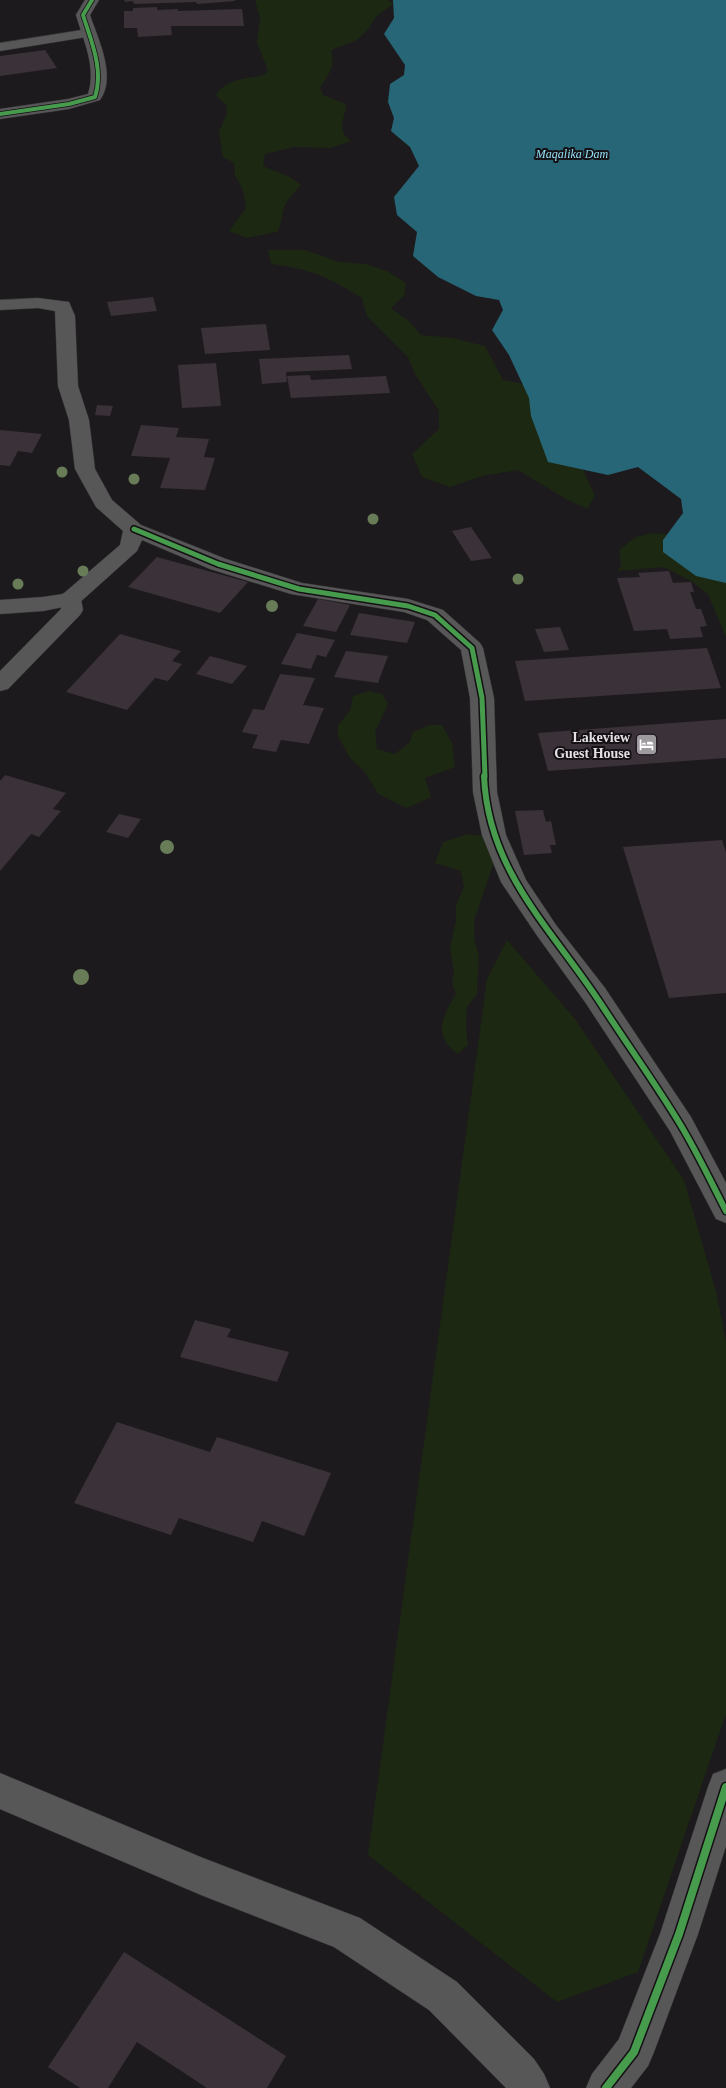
<svg xmlns="http://www.w3.org/2000/svg" width="726" height="2088" viewBox="0 0 726 2088" font-family="'Times New Roman',serif">
	<style>
		.green { fill: #1c2812 }
		.water { fill: #276677 }
		.building { fill: #3b3138 }
		.lines { fill: none; stroke-linecap: round; stroke-linejoin: round }
		.service-casing { stroke: #373537; stroke-width: 1 }
		.minor-casing { stroke: #373537; stroke-width: 1 }
		.secondary-casing { stroke: #373537; stroke-width: 1 }
		.service { fill: #585758; fill-rule: evenodd }
		.minor { fill: #585758; fill-rule: evenodd }
		.secondary { fill: #585758; fill-rule: evenodd }
		.cycleway-far3-casing { stroke: #141014; stroke-width: 5.5 }
		.cycleway-far2-casing { stroke: #141014; stroke-width: 8 }
		.cycleway-far1-casing { stroke: #141014; stroke-width: 9 }
		.cycleway-casing { stroke: #141014; stroke-width: 11 }
		.cycleway-far3 { stroke: #469c4c; stroke-width: 4 }
		.cycleway-far2 { stroke: #469c4c; stroke-width: 5 }
		.cycleway-far1 { stroke: #469c4c; stroke-width: 6 }
		.cycleway { stroke: #469c4c; stroke-width: 8 }
		.tree { fill: #687c57 }
		.labels { text-anchor: middle; stroke-width: 4; stroke-linejoin: round; paint-order: stroke }
		.far-water-label { font-size: 12px; font-style: italic; fill: #93e1f9; stroke: #141014 }
		.poi-label { font-size: 14px; font-weight: bold; fill: #e4e1e4; stroke: #141014; text-anchor: end }
	</style>
	<rect width="100%" height="100%" fill="#1d1a1d"/>
	<g class="green">
		<path d="M255,0h132l7,3c-5,5 -13,9 -18,14 -6,9 -11,18 -20,23 -8,5 -17,5 -25,11 5,16 -3,24 -11,37l3,7 23,9c-1,18 -11,24 5,37l-21,7 -36,-1 -29,7 -2,12 27,11 11,8c-6,7 -14,14 -17,23 -3,9 -2,16 -7,24l-30,6 -18,-7 17,-23 -3,-18 -8,-15 -1,-12 -11,-6 -4,-25 8,-19 -1,-8 -10,-10c9,-16 31,-16 48,-20l4,-5 -11,-27 3,-25z"/>
		<path d="M268,250h37l34,12 27,2 23,8 17,11 -2,13 -13,12 19,14 11,13 32,3 32,8 18,34 31,6 42,69 19,41 -8,13 -21,-10 -48,-29 -36,6 -32,11 -28,-10 -10,-23 27,-25v-18l-24,-37 -7,-17 -41,-41 -5,-18c-34,-21 -51,-29 -91,-34z"/>
		<path d="M652,533l13,1 16,12 45,24v67l-18,-43 -17,-13 -27,-14 -47,4 4,-6 -2,-15 17,-13z"/>
		<path d="M369,691l13,3 6,10 -13,28 2,17 18,5 15,-12 3,-10 17,-7h12l10,18 3,24 -30,11 6,19 -24,11 -29,-14 -13,-22 -15,-14 -12,-22v-11l12,-14 3,-15z"/>
		<path d="M468,834l14,2 9,13 3,13 -20,58v19l5,16 -2,39 -10,13 -1,19 2,19 -10,9c-27,-20 -15,-37 -2,-61l-4,-9 2,-13 -4,-23 6,-27v-16l8,-18 -3,-16 -26,-8 8,-21z"/>
		<path d="M507,940l68,79 109,161 33,115 9,48v371l-88,258 -81,30 -189,-147 119,-876z"/>
	</g>
	<path class="water" d="M393,0h333v583l-30,-7 -33,-24v-12l20,-27 -2,-14 -43,-32 -30,8 -60,-13 -17,-46 -2,-18 -20,-43 -17,-25 11,-20 -4,-10 -23,-4 -38,-19 -25,-21 4,-24 -20,-17 -3,-18 25,-31 -9,-19 -19,-16 3,-13 -6,-16 2,-18 14,-9 1,-10 -21,-31 10,-16z"/>
	<g class="building">
		<path d="M124,0h111v1l-38,3 -1,-2 -62,2 -1,-3 -8,1z"/>
		<path d="M157,7v3l21,-1v2l64,-2 2,17h-73l1,9 -34,2 -1,-9h-13v-17h9v-3z"/>
		<path d="M45,50l12,18 -57,8v-20z"/>
		<path d="M153,297l4,14 -46,5 -4,-14z"/>
		<path d="M266,324l4,26 -65,4 -4,-26z"/>
		<path d="M349,355l3,14 -66,3 1,10 -25,2 -3,-25z"/>
		<path d="M216,363l5,43 -39,2 -4,-43z"/>
		<path d="M310,375l1,5 75,-4 4,17 -99,5 -4,-22z"/>
		<path d="M97,405l16,1 -3,10 -15,-1z"/>
		<path d="M141,425l38,3 -3,9 33,2 -5,18 11,1 -10,32 -45,-2 10,-30 -39,-2z"/>
		<path d="M0,430l42,4 -10,19 -14,-2 -8,15 -10,-1z"/>
		<path d="M471,527l21,31 -21,3 -19,-30z"/>
		<path d="M157,557l91,25 -28,31 -92,-26z"/>
		<path d="M669,571l4,12 18,-1 3,10h-4l6,17h5l6,17 -7,1 3,10 -33,2 -3,-10 -33,2 -17,-53 23,-1 -2,-4z"/>
		<path d="M318,599l32,6 -14,27 -33,-6z"/>
		<path d="M359,613l56,9 -8,21 -57,-8z"/>
		<path d="M560,627l9,23 -25,2 -9,-23z"/>
		<path d="M297,633l38,7 -9,17 -9,-2 -6,14 -30,-5z"/>
		<path d="M120,634l61,17 -9,10 10,3 -14,17 -13,-3 -28,32 -61,-18z"/>
		<path d="M707,648l14,40 -196,13 -10,-40z"/>
		<path d="M346,651l42,5 -10,27 -44,-6z"/>
		<path d="M210,656l37,10 -15,18 -36,-10z"/>
		<path d="M280,674l35,4 -12,27 21,3 -15,36 -28,-4 -5,12 -24,-4 6,-13 -16,-3 11,-23 11,1z"/>
		<path d="M726,719v39l-178,13 -10,-38z"/>
		<path d="M5,775l61,18 -13,16 8,2 -22,26 -8,-3 -31,37v-90z"/>
		<path d="M543,810l3,12 5,-1 5,24h-6l2,8 -28,2 -9,-44z"/>
		<path d="M119,814l22,5 -13,19 -22,-6z"/>
		<path d="M722,840l4,12v141l-57,5 -46,-151z"/>
		<path d="M195,1320l36,9 -4,8 62,15 -12,30 -97,-25z"/>
		<path d="M117,1422l93,30 7,-15 114,36 -27,63 -42,-15 -9,21 -74,-24 -8,17 -97,-32z"/>
		<path d="M124,1952l162,104 -19,32h-60l-70,-46 -29,46h-28l-32,-21z"/>
	</g>
	<g class="lines">
		<defs>
			<g id="service">
				<path d="M88,29l5,1 2,3 -2,3 -93,15v-8z"/>
				<path d="M70,592l8,2 3,5 2,11 -3,5 -72,74 -8,2v-20l61,-62 -2,-10 3,-5z"/>
			</g>
			<g id="minor">
				<path d="M85,0h14l-9,15c8,24 27,62 10,85l-31,9 -69,10v-10l68,-10 20,-5c9,-26 -5,-55 -12,-79z"/>
				<path d="M38,298l31,4 6,14 3,70 11,34 6,49 17,31 29,25 85,34 76,24 106,16 35,11 37,33 3,5 11,50 3,94 9,43 20,45 30,45 49,63 86,129 35,66v40l-10,-4 -46,-88 -85,-129 -47,-65 -37,-55 -19,-47 -9,-43 -3,-94 -9,-48 -34,-30 -23,-8 -113,-18 -81,-25 -68,-29 -5,11 -59,53 -35,7 -43,3v-14l43,-3 20,-3 57,-49 3,-14 -27,-24 -21,-38 -6,-49 -11,-34 -3,-75 -17,-3 -38,2v-10z"/>
				<path d="M726,1769v77l-28,88 -44,118 -6,14 -17,22h-45l6,-14 27,-35 41,-105 48,-147 5,-13z"/>
			</g>
			<path id="secondary" d="M0,1773l203,85 157,60 97,64 77,77 10,15 6,14h-44l-77,-78 -95,-63 -133,-52 -201,-86z"/>
		</defs>
		<use href="#service" class="service-casing"/>
		<use href="#minor" class="minor-casing"/>
		<use href="#secondary" class="secondary-casing"/>
		<use href="#service" class="service"/>
		<use href="#minor" class="minor"/>
		<use href="#secondary" class="secondary"/>
		<defs>
			<path id="cycleway-far3" d="M0,114l69,-10 26,-7c9,-28 -4,-56 -12,-82l9,-15"/>
			<path id="cycleway-far2" d="M134,529l84,35 81,25 109,17 27,9 37,33 10,50 3,79"/>
			<path id="cycleway-far1" d="M484,776c4,96 68,153 117,228 26,40 54,79 79,120 17,28 31,58 46,87"/>
			<path id="cycleway" d="M606,2088l28,-36 45,-118 47,-147"/>
		</defs>
		<use href="#cycleway-far3" class="cycleway-far3-casing"/>
		<use href="#cycleway-far2" class="cycleway-far2-casing"/>
		<use href="#cycleway-far1" class="cycleway-far1-casing"/>
		<use href="#cycleway" class="cycleway-casing"/>
		<use href="#cycleway-far3" class="cycleway-far3"/>
		<use href="#cycleway-far2" class="cycleway-far2"/>
		<use href="#cycleway-far1" class="cycleway-far1"/>
		<use href="#cycleway" class="cycleway"/>
	</g>
	<g class="tree">
		<circle cx="62" cy="472" r="5.5"/>
		<circle cx="134" cy="479" r="5.5"/>
		<circle cx="373" cy="519" r="5.5"/>
		<circle cx="83" cy="571" r="5.5"/>
		<circle cx="518" cy="579" r="5.5"/>
		<circle cx="18" cy="584" r="5.5"/>
		<circle cx="272" cy="606" r="6"/>
		<circle cx="167" cy="847" r="7"/>
		<circle cx="81" cy="977" r="8"/>
	</g>
	<defs>
		<symbol id="hotel-square" viewBox="-11 -11 22 22"><rect x="-9" y="-9" width="18" height="18" rx="4" fill="#9e9b9e" stroke="#141014"/><path d="M-6-4.5h1.5V1H6V5H4.5V3h-9V5H-6ZM-4 0a1.8 1.8 0 1 1 3.6 0ZM.5 0V-2.5h3Q6-2.5 6 0Z" fill="#fff"/></symbol>
	</defs>
	<g fill-rule="evenodd">
		<use href="#hotel-square" x="634" y="732" width="25" height="25"/>
	</g>
	<g class="labels">
		<g class="far-water-label">
			<text x="572" y="158">Maqalika Dam</text>
		</g>
		<g class="poi-label">
			<text x="630" y="742">Lakeview<tspan x="630" dy="16">Guest House</tspan></text>
		</g>
	</g>
</svg>
